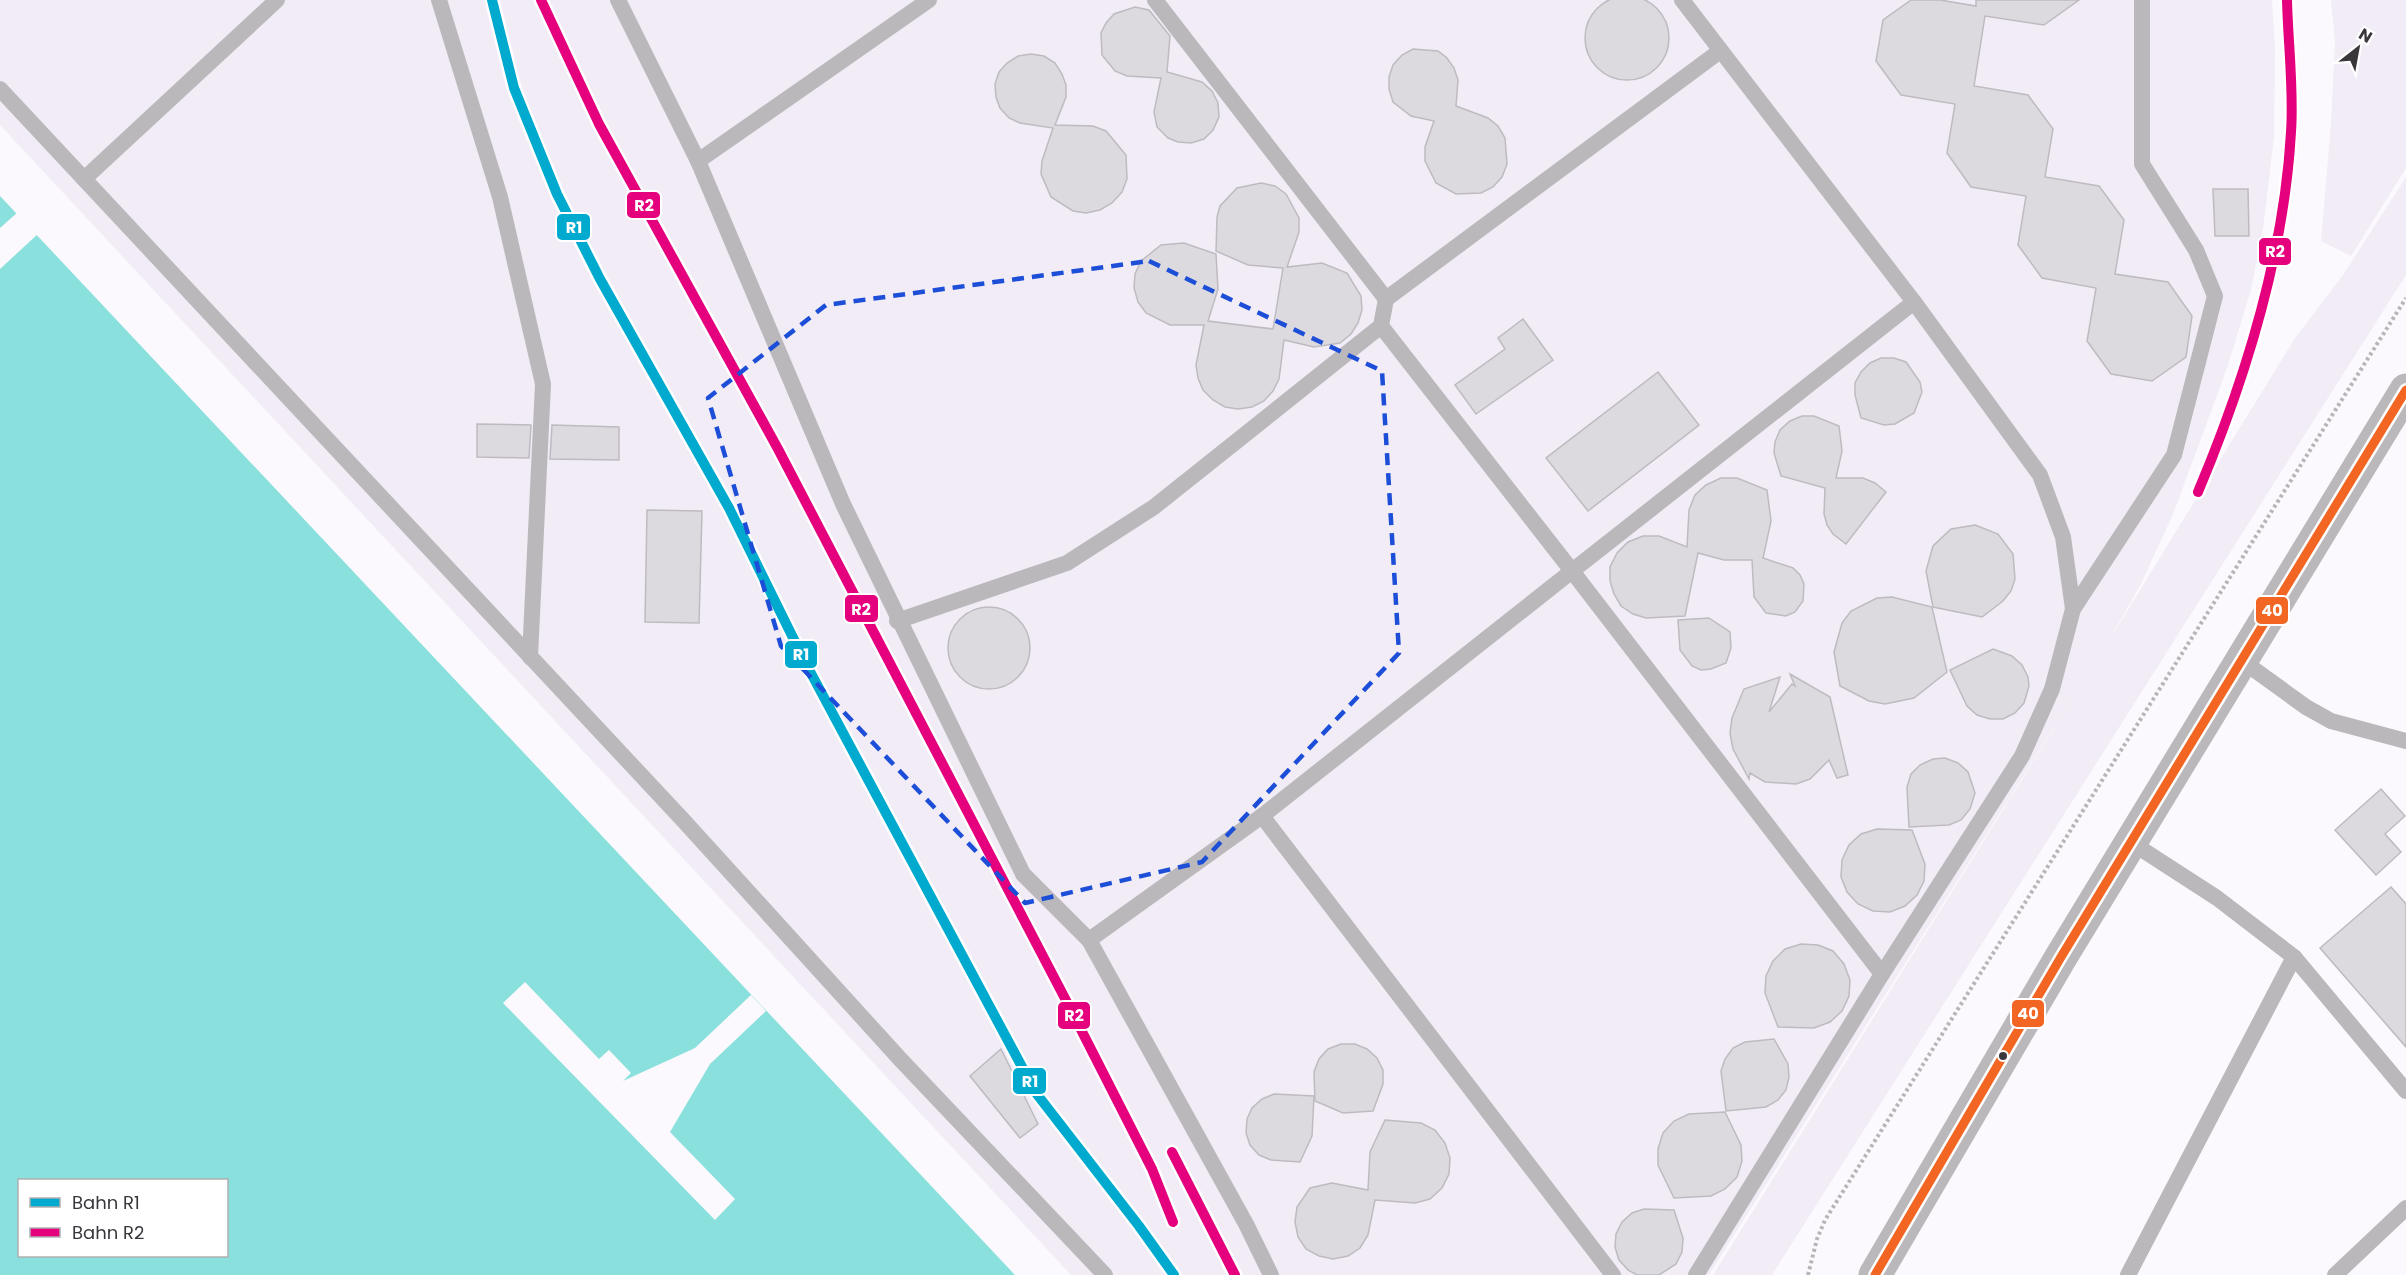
<svg xmlns="http://www.w3.org/2000/svg" width="2406" height="1275" viewBox="0 0 2406 1275" font-family="Poppins,sans-serif">
	<style>
		.built { fill: #f2ecf6 }
		.water { fill: #89e0dc; fill-rule: evenodd }
		.pier { fill: #fcf9fe }
		.building { fill: #dddadf; stroke: #bebbc0; stroke-width: 1.5 }
		.lines { fill: none; stroke-linecap: round; stroke-linejoin: round }
		.path { stroke: #b7b6b7; stroke-width: 4; stroke-dasharray: 3 3; stroke-linecap: butt }
		.lane { stroke: #bbb8bc; stroke-width: 16 }
		.secondary { stroke: #bbb8bb; stroke-width: 33 }
		.bus-1-casing { stroke: #fff; stroke-width: 14 }
		.bus-1 { stroke: #f26522; stroke-width: 9 }
		.rail-1-casing { stroke: #fff; stroke-width: 15 }
		.rail-2-casing { stroke: #fff; stroke-width: 15 }
		.rail-1 { stroke: #00a9ce; stroke-width: 10 }
		.rail-2 { stroke: #e5007d; stroke-width: 10 }
		.marked { fill: none; stroke: #1d4ed8; stroke-width: 4.5; stroke-dasharray: 12 8; stroke-linejoin: round }
		.bus-dot { fill: #3a373c; stroke: #fff; stroke-width: 2 }
		.line-badge { stroke: #fff; stroke-width: 2 }
		.badge-label { font-size: 16px; text-anchor: middle; font-weight: bold; fill: #fff }
	</style>
	<rect width="100%" height="100%" fill="#fcf9fe"/>
	<g class="built">
		<path d="M0,0h2272l3,46 -1,91 -11,92 -12,61 -24,78 -53,144 -33,72 -33,58 187,-304 48,-63 63,-98v98l-634,1000h-59l374,-600 -378,600h-638l-1071,-1150z"/>
		<path d="M2331,0h75v168l-55,88 -30,-15 10,-117 4,-82z"/>
	</g>
	<path class="water" d="M0,196l1015,1079h-1015zM20,1180h206v76h-206z"/>
	<g class="pier">
		<path d="M19,211l20,22 -39,36v-41z"/>
		<path d="M525,982l74,77 10,-9 22,23 -8,8 72,-33 56,-53 15,16 -56,53 -40,68 65,67 -20,21 -212,-217z"/>
	</g>
	<g class="building">
		<circle cx="1627" cy="38" r="42"/>
		<path d="M1911,0h29l36,6v-6h103l-35,25 -59,-9 -11,70 54,9 25,34 -8,48 54,9 25,34 -9,54 53,8 24,34 -6,41 -34,24 -41,-7 -24,-33 9,-53 -54,-10 -24,-33 8,-49 -55,-9 -24,-34 8,-49 -54,-9 -25,-34 7,-41z"/>
		<path d="M1135,7l14,3 21,26 -3,36 35,10 10,9 6,12 1,14 -6,13 -9,9 -13,4 -13,-1 -10,-4 -11,-11 -3,-15 7,-34 -34,-2 -12,-5 -13,-16 -1,-22 5,-10 8,-9z"/>
		<path d="M1413,49l25,2 9,7 7,10 4,12 -2,26 32,12 10,8 7,12 2,26 -5,13 -9,10 -12,6 -25,1 -20,-11 -11,-22v-14l9,-26 -23,-5 -18,-14 -4,-13v-12l4,-12 9,-10z"/>
		<path d="M1031,54l13,2 11,7 7,11 4,11v12l-11,28 38,1 13,5 20,24 1,24 -5,13 -10,11 -12,7 -14,3 -13,-2 -22,-14 -10,-23 1,-13 11,-33 -33,-5 -11,-5 -9,-10 -4,-11 -1,-13 4,-12 8,-9 11,-7z"/>
		<path d="M1261,183l14,3 11,8 13,24v14l-12,35 35,-4 25,10 14,23 1,14 -4,13 -7,11 -11,9 -26,4 -30,-7 -5,39 -6,12 -9,10 -12,6 -14,2 -13,-2 -12,-7 -10,-10 -5,-12 -2,-13 8,-40h-34l-24,-12 -8,-11 -4,-14 1,-14 6,-13 20,-16 23,-2 32,11 2,35 -10,32 65,8 10,-61 -35,-3 -32,-14 1,-34 3,-11 17,-18z"/>
		<path d="M2213,189h35l1,47h-34z"/>
		<path d="M1523,319l30,41 -77,54 -21,-29 50,-36 -7,-11z"/>
		<path d="M1881,358h13l12,4 14,20 2,10 -8,21 -19,11 -11,1 -23,-7 -6,-23v-12l6,-11 9,-9z"/>
		<path d="M1658,372l41,53 -111,86 -42,-53z"/>
		<path d="M1802,416h12l25,10 3,25 -6,27h27l12,5 11,9 -40,52 -13,-10 -6,-9 -3,-11 1,-26 -44,-12 -7,-23 1,-11 5,-12 10,-9z"/>
		<path d="M477,424l54,1 -2,33 -52,-1z"/>
		<path d="M552,425l67,2v33l-69,-1z"/>
		<path d="M1721,478h16l30,12 4,31 -8,37 30,10 7,7 4,9 -1,17 -8,11 -9,4 -20,-3 -12,-16 -2,-37h-28l-26,-7 -13,63 -39,2 -13,-4 -12,-8 -7,-12 -4,-13v-14l7,-14 11,-11 15,-6h16l28,11 2,-37 6,-15 11,-10z"/>
		<path d="M647,510l55,1 -3,112 -54,-1z"/>
		<path d="M1975,525l23,9 15,20 2,25 -4,12 -8,10 -21,16 -49,-10 -7,-36 7,-25 18,-17z"/>
		<path d="M1892,597l40,10 15,65 -33,26 -29,6 -16,-3 -29,-15 -6,-34 8,-29 9,-12 26,-13z"/>
		<circle cx="989" cy="648" r="41"/>
		<path d="M1709,618l21,14 1,16 -5,15 -15,6 -10,1 -9,-4 -12,-16 -2,-30z"/>
		<path d="M1993,649l19,7 10,9 6,12 1,9 -5,17 -9,10 -12,6h-13l-13,-4 -10,-9 -17,-36z"/>
		<path d="M1790,674l40,23 18,78 -11,3 -8,-18 -19,19 -14,5 -31,-2 -15,-9 -1,6 -16,-30 -3,-16 2,-15 12,-29 36,-12 -11,35 23,-28 3,2z"/>
		<path d="M1945,758l13,5 10,9 7,21 -5,16 -9,11 -12,5 -40,2 -2,-40 4,-13 9,-9 13,-6z"/>
		<path d="M2381,789l24,27 -20,18 16,18 -25,23 -41,-45z"/>
		<path d="M1877,829l35,1 13,34 -1,17 -7,14 -12,11 -15,6 -17,-1 -15,-7 -11,-12 -6,-15 1,-17 7,-15 12,-11z"/>
		<path d="M2391,887l15,17v143l-86,-99z"/>
		<path d="M1801,944l17,1 15,6 11,13 6,16 -1,16 -7,15 -12,11 -16,6 -36,-1 -13,-34 1,-17 7,-15 12,-12z"/>
		<path d="M1774,1039l14,25 1,13 -3,13 -8,10 -12,7 -40,4 -5,-40 4,-12 8,-11 12,-6z"/>
		<path d="M1341,1044h14l12,5 10,9 6,12v14l-10,27 -30,2 -28,-12 -1,-29 5,-13 9,-10z"/>
		<path d="M1001,1049l37,75 -18,14 -50,-62z"/>
		<path d="M1274,1094l40,2 -2,40 -12,26 -29,-2 -12,-5 -9,-10 -4,-12 1,-14 5,-11 10,-9z"/>
		<path d="M1725,1112l16,33 1,16 -5,16 -12,12 -14,7 -37,2 -16,-33v-16l5,-16 11,-12 15,-7z"/>
		<path d="M1385,1120l36,3 14,7 10,13 5,15 -1,16 -7,14 -12,11 -15,4 -40,-3 -7,35 -8,13 -12,8 -15,3 -14,-3 -13,-7 -8,-12 -3,-15 2,-15 13,-19 22,-5 36,7 2,-38z"/>
		<path d="M1644,1209l30,1 9,28 -1,14 -6,12 -17,11h-22l-9,-5 -9,-10 -4,-13 1,-13 6,-12 10,-9z"/>
	</g>
	<g class="lines">
		<path class="path" d="M1808,1275l9,-36 8,-19 581,-922"/>
		<g class="lane">
			<path d="M439,0l61,197 43,187 -13,273"/>
			<path d="M618,0l80,161 145,343 180,370 66,66 157,284 25,51"/>
			<path d="M1155,0l231,299"/>
			<path d="M1682,0l232,302 126,173 23,62 10,72 -21,80 -30,67 -140,218 -186,301"/>
			<path d="M0,89l683,731 217,239 205,216"/>
			<path d="M698,161l231,-161"/>
			<path d="M84,179l193,-179"/>
			<path d="M1381,326l5,-27 334,-248"/>
			<path d="M2073,609l101,-154 41,-159 -19,-46 -54,-86v-164"/>
			<path d="M897,621l170,-58 87,-56 227,-181 191,245 342,-269"/>
			<path d="M2241,660l65,47 25,14 75,20"/>
			<path d="M1262,816l310,-245 310,403"/>
			<path d="M2132,843l85,55 77,59 112,134"/>
			<path d="M1089,940l173,-124 351,459"/>
			<path d="M2128,1275l166,-318"/>
			<path d="M2335,1275l71,-67"/>
		</g>
		<path class="secondary" d="M1875,1275l186,-318 345,-567"/>
		<defs>
			<path id="bus-1" d="M1875,1275l186,-318 345,-567"/>
		</defs>
		<use href="#bus-1" class="bus-1-casing"/>
		<use href="#bus-1" class="bus-1"/>
		<defs>
			<path id="rail-1" d="M492,0l22,88 43,106 43,85 129,229 76,154 231,431 103,133 35,49"/>
			<g id="rail-2">
				<path d="M541,0l58,124 179,325 292,559 82,161 21,53"/>
				<path d="M2198,492c48,-114 86,-236 93,-360 3,-43 -3,-89 -4,-132"/>
				<path d="M1172,1152l63,123"/>
			</g>
		</defs>
		<use href="#rail-1" class="rail-1-casing"/>
		<use href="#rail-2" class="rail-2-casing"/>
		<use href="#rail-1" class="rail-1"/>
		<use href="#rail-2" class="rail-2"/>
	</g>
	<path class="marked" d="M1149,261l233,110 17,282 -197,209 -177,41 -244,-257 -73,-248 118,-93z"/>
	<circle class="bus-dot" cx="2003" cy="1056" r="5"/>
	<g class="line-badge">
		<rect x="626" y="191" width="35" height="28" rx="6" fill="#e5007d"/>
		<rect x="556" y="213" width="35" height="28" rx="6" fill="#00a9ce"/>
		<rect x="2258" y="237" width="34" height="29" rx="6" fill="#e5007d"/>
		<rect x="844" y="594" width="35" height="29" rx="6" fill="#e5007d"/>
		<rect x="2255" y="596" width="34" height="29" rx="6" fill="#f26522"/>
		<rect x="784" y="640" width="34" height="29" rx="6" fill="#00a9ce"/>
		<rect x="2011" y="999" width="34" height="29" rx="6" fill="#f26522"/>
		<rect x="1057" y="1001" width="34" height="29" rx="6" fill="#e5007d"/>
		<rect x="1012" y="1067" width="35" height="28" rx="6" fill="#00a9ce"/>
	</g>
	<g class="badge-label">
		<text x="644" y="211">R2</text>
		<text x="574" y="233">R1</text>
		<text x="2275" y="257">R2</text>
		<text x="861" y="615">R2</text>
		<text x="2272" y="616">40</text>
		<text x="801" y="660">R1</text>
		<text x="2028" y="1019">40</text>
		<text x="1074" y="1021">R2</text>
		<text x="1030" y="1087">R1</text>
	</g>
	<rect x="18" y="1179" width="210" height="78" fill="#ffffff" stroke="#b0afb1" stroke-width="1.5"/>
	<rect x="30" y="1198" width="30" height="9" fill="#00a9ce" stroke="#b0afb1" stroke-width="1.5"/>
	<text x="72" y="1209" font-size="18" fill="#3a373c">Bahn R1</text>
	<rect x="30" y="1228" width="30" height="9" fill="#e5007d" stroke="#b0afb1" stroke-width="1.5"/>
	<text x="72" y="1239" font-size="18" fill="#3a373c">Bahn R2</text>
	<g transform="translate(2358 48) rotate(31)" stroke="#ffffff" stroke-width="4.5" paint-order="stroke">
	<path d="M0-4.5L10 22L0 15L-10 22Z" fill="#3a373c"/>
	<text y="-9" font-size="16" font-weight="bold" text-anchor="middle" fill="#3a373c">N</text>
	</g>
</svg>
